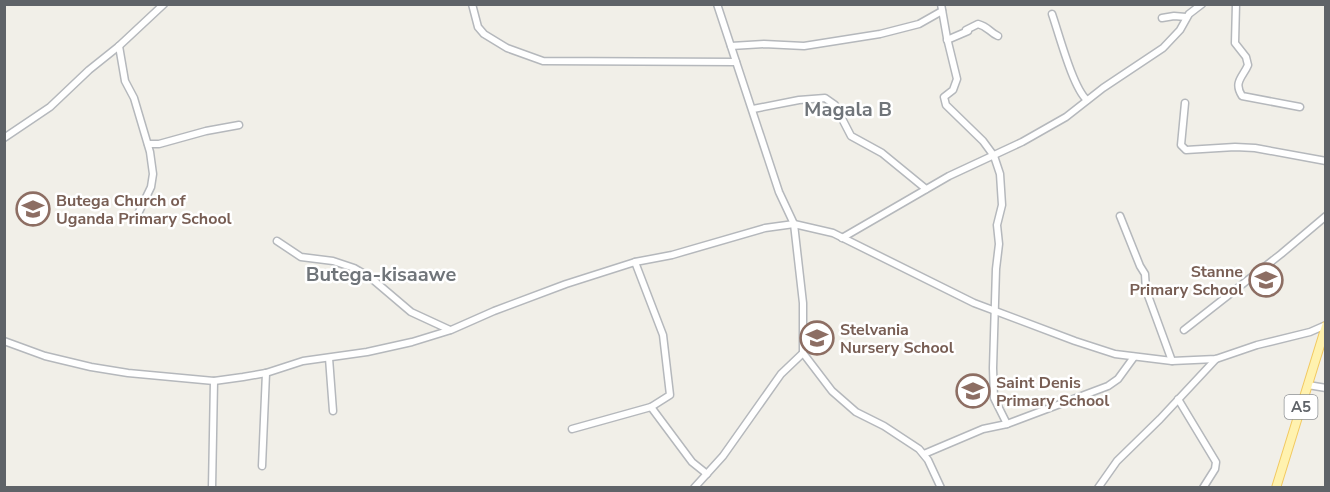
<svg xmlns="http://www.w3.org/2000/svg" width="1330" height="492" viewBox="0 0 1330 492" font-family="'Nunito Sans',sans-serif">
	<style>
		.lines { fill: none; stroke-linecap: round; stroke-linejoin: round }
		.minor-casing { stroke: #b5b8bc; stroke-width: 9 }
		.major-casing { stroke: #f2c960; stroke-width: 10 }
		.minor { stroke: #fff; stroke-width: 6 }
		.major { stroke: #fff2af; stroke-width: 8 }
		.labels { text-anchor: middle; stroke-width: 5; stroke-linejoin: round; paint-order: stroke }
		.shield { fill: #fff; stroke: #8f9295; stroke-width: 1.5 }
		.shield-label { font-size: 15px; font-weight: bold; fill: #5f6368 }
		.education-label { font-size: 16px; font-weight: bold; fill: #785e54; stroke: #fff; text-anchor: start }
		.quarter-label { font-size: 20px; font-weight: bold; fill: #70757a; stroke: #fff }
	</style>
	<rect width="100%" height="100%" fill="#f1efe8"/>
	<g class="lines">
		<defs>
			<g id="minor">
				<path d="M472,4l6,23 6,7 23,14 36,13 193,1"/>
				<path d="M717,4l62,188 15,32 9,79v50l29,38 24,21 28,14 35,23 9,11 13,28"/>
				<path d="M941,4l6,34 10,41 -4,11 -9,7 2,8 37,36 11,15 6,18 2,31 -5,20 2,19 -3,25 -3,99 1,30 13,26"/>
				<path d="M1236,4l-1,39 11,14 2,8c-5,12 -15,17 -6,31l58,11"/>
				<path d="M1052,14c7,20 21,74 35,86"/>
				<path d="M1162,18l12,-2 12,1"/>
				<path d="M966,30l12,-6c11,3 11,8 20,12"/>
				<path d="M947,40l21,-9"/>
				<path d="M119,46l6,35 9,17 16,54 3,22 -2,13 -14,29"/>
				<path d="M731,46l33,-2 40,2 76,-12 39,-10 23,-13"/>
				<path d="M1185,103l-4,42 5,5 49,-3 20,1 71,13"/>
				<path d="M753,109l46,-9 26,-2 10,7 16,31 31,17 44,36"/>
				<path d="M4,138l46,-31 39,-37 30,-24 45,-42"/>
				<path d="M148,144h11l47,-13 33,-6"/>
				<path d="M1120,216l20,50 5,8 1,16 26,71"/>
				<path d="M842,238l107,-62 73,-34 44,-25 37,-29 60,-40 17,-18 9,-16 13,-10"/>
				<path d="M277,241l24,16 32,4 21,7 17,10 40,34 39,18"/>
				<path d="M1184,330l97,-76 45,-38"/>
				<path d="M4,341l41,15 46,11 37,6 86,8 29,-4 23,-4 37,-12 64,-9 45,-10 39,-12 43,-19 72,-27 69,-22 37,-7 93,-27 29,-4 39,9 141,70 101,38 40,13 57,7 44,-2 41,-14 53,-13 16,-7"/>
				<path d="M329,358l4,53"/>
				<path d="M1308,385l18,3"/>
				<path d="M1178,399l38,63 -1,7 -12,19"/>
				<path d="M651,407l41,55 15,12"/>
				<path d="M572,429l79,-22 19,-12 -7,-60 -28,-73"/>
				<path d="M924,454l59,-25 24,-5 101,-38 10,-7 16,-22"/>
				<path d="M262,466l4,-93"/>
				<path d="M212,488l2,-107"/>
				<path d="M694,488l29,-32 58,-82 22,-21"/>
				<path d="M1098,488l19,-27 43,-42 56,-60"/>
			</g>
			<path id="major" d="M1276,488l50,-162"/>
		</defs>
		<use href="#minor" class="minor-casing"/>
		<use href="#major" class="major-casing"/>
		<use href="#minor" class="minor"/>
		<use href="#major" class="major"/>
	</g>
	<defs>
		<symbol id="school-ring" viewBox="-11 -11 22 22"><circle r="9.5" fill="#fff" stroke="#8d6e63" stroke-width="1.5"/><path d="M0-5L7-2L0 1L-7-2ZM-4 1L0 2.5L4 1V4Q0 6-4 4Z" fill="#8d6e63"/></symbol>
	</defs>
	<g fill-rule="evenodd">
		<use href="#school-ring" x="14" y="190" width="38" height="38"/>
		<use href="#school-ring" x="1247" y="261" width="38" height="38"/>
		<use href="#school-ring" x="798" y="319" width="38" height="38"/>
		<use href="#school-ring" x="954" y="372" width="38" height="38"/>
	</g>
	<g class="labels">
		<rect class="shield" x="1284.5" y="395" width="33" height="24" rx="4.5"/>
		<g class="shield-label">
			<text x="1301" y="412">A5</text>
		</g>
		<g class="education-label">
			<text x="56" y="206">Butega Church of<tspan x="56" dy="18">Uganda Primary School</tspan></text>
			<text x="1243" y="277" text-anchor="end">Stanne<tspan x="1243" dy="18">Primary School</tspan></text>
			<text x="840" y="335">Stelvania<tspan x="840" dy="18">Nursery School</tspan></text>
			<text x="996" y="388">Saint Denis<tspan x="996" dy="18">Primary School</tspan></text>
		</g>
		<g class="quarter-label">
			<text x="848" y="116">Magala B</text>
			<text x="381" y="281">Butega-kisaawe</text>
		</g>
	</g>
	<rect width="1330" height="492" fill="none" stroke="#5f6368" stroke-width="12"/>
</svg>
